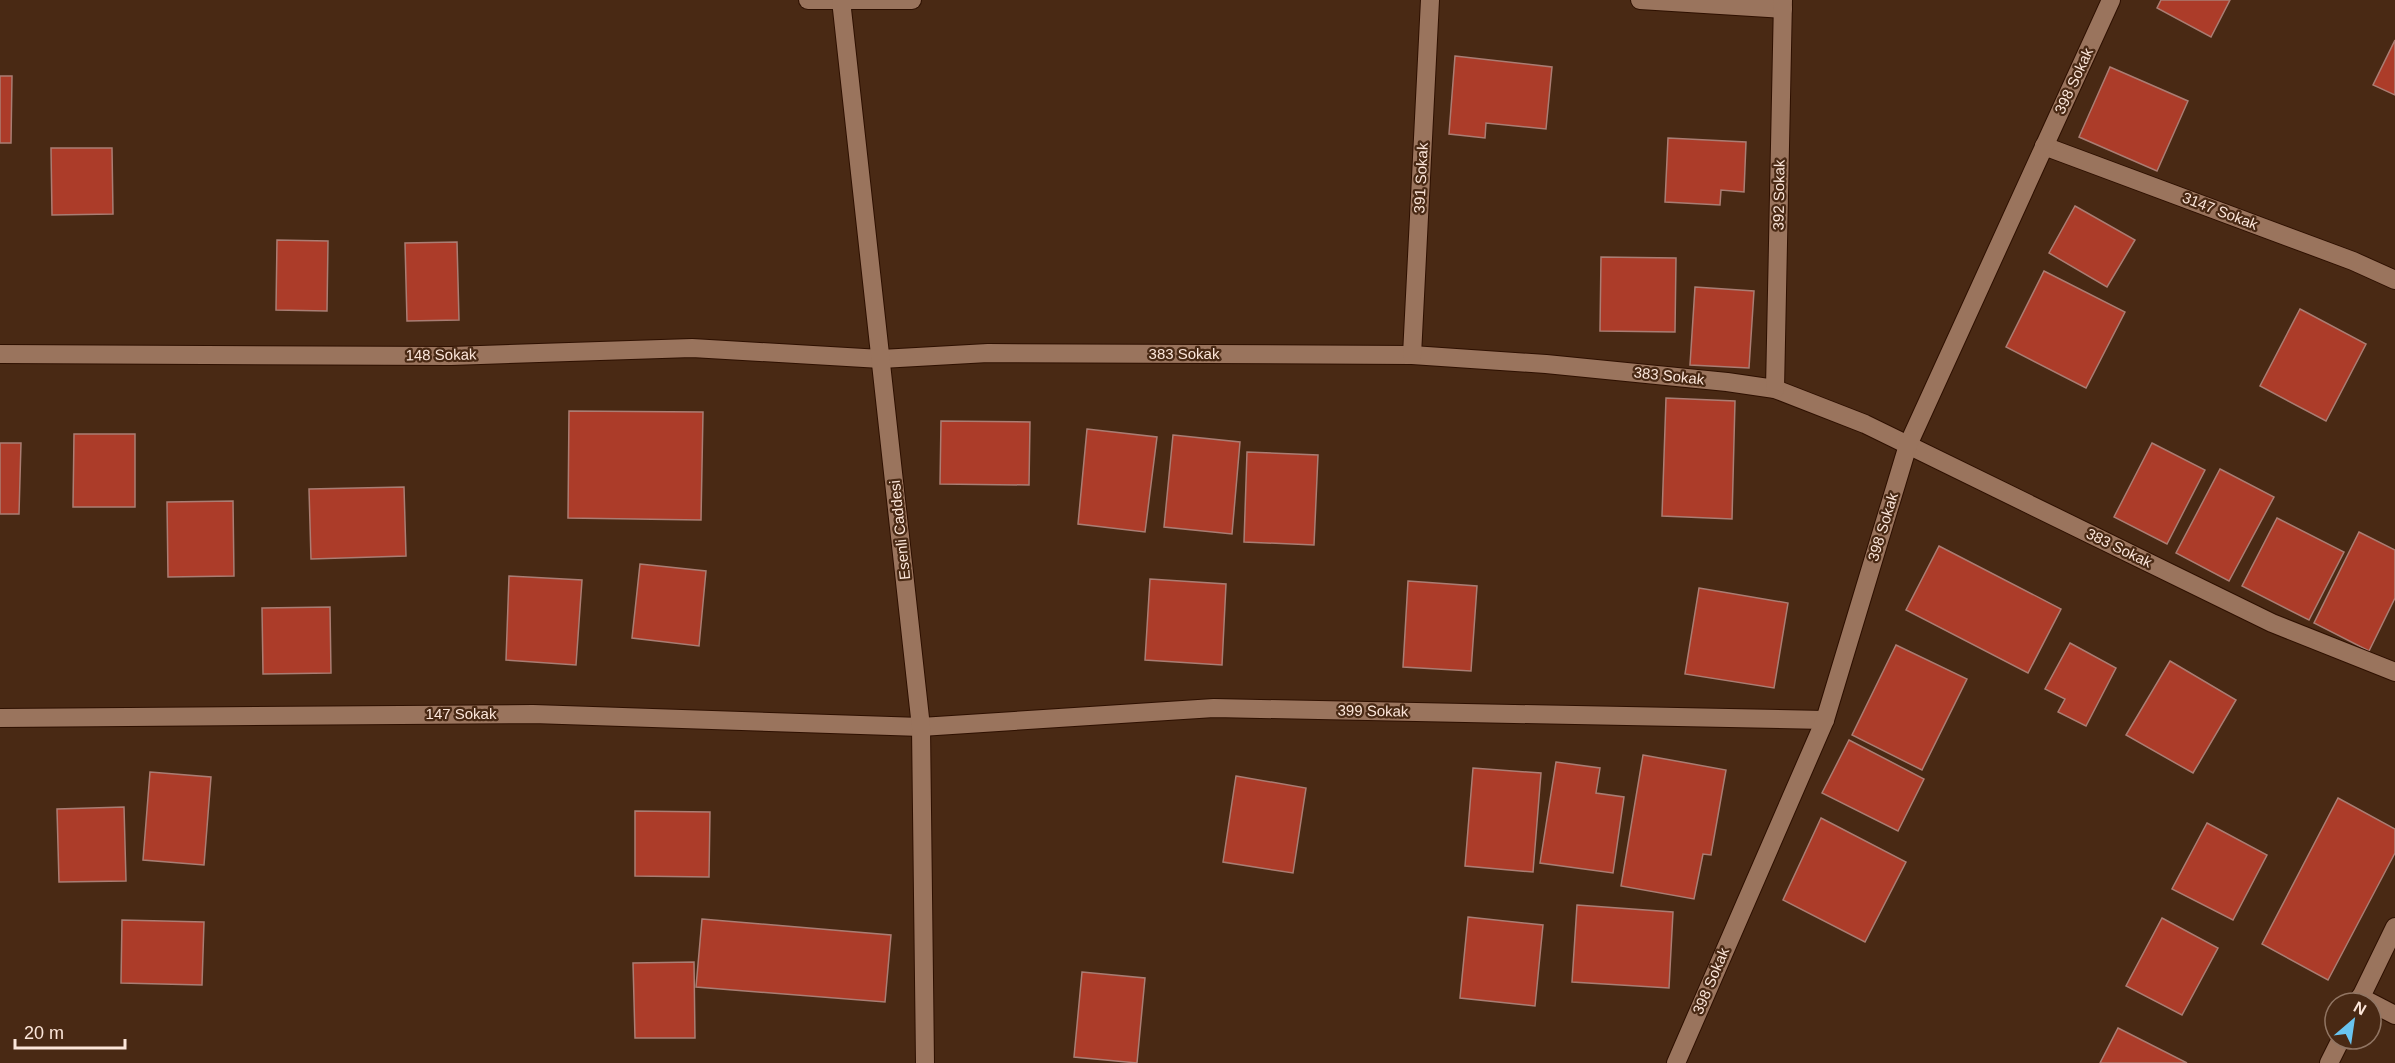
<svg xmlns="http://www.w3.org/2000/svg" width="2395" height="1063" viewBox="0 0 2395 1063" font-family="Arial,sans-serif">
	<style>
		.building { fill: #ac3c29; stroke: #aa7d73; stroke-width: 1.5 }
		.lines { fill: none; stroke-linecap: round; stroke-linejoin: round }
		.street-casing { stroke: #2e1000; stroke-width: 20 }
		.secondary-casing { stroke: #2e1000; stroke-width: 20 }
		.street { stroke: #9a745d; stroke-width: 18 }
		.secondary { stroke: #9a745d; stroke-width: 18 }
		.labels { text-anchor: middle; stroke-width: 4.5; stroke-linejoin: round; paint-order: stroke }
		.street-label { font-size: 15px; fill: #fce6da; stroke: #492914 }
	</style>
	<rect width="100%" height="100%" fill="#492914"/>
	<g class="building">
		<path d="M2161,0h69l-19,37 -54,-29z"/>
		<path d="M2395,40v55l-22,-10z"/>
		<path d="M1455,56l97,11 -6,62 -60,-6 -1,15 -36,-4z"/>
		<path d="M2110,67l78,34 -31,70 -78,-34z"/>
		<path d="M0,76h12l-1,67h-11z"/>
		<path d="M1668,138l78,4 -2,50 -23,-2 -1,15 -55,-3z"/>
		<path d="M51,148h61l1,66 -61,1z"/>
		<path d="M2075,206l60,34 -28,47 -58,-34z"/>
		<path d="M277,240l51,1 -1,70 -51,-1z"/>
		<path d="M457,242l2,78 -52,1 -2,-78z"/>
		<path d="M1601,257l75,1 -1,74 -75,-1z"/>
		<path d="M2044,271l81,41 -39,76 -80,-41z"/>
		<path d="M1695,287l59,4 -5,77 -59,-3z"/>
		<path d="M2300,309l66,35 -40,77 -66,-35z"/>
		<path d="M1666,398l69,3 -3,118 -70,-3z"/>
		<path d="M569,411l134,1 -2,108 -133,-2z"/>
		<path d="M941,421l89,1 -1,63 -89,-1z"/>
		<path d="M1087,429l70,8 -12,95 -67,-8z"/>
		<path d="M74,434h61v73h-62z"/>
		<path d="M1173,435l67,7 -8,92 -68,-7z"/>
		<path d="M0,443h21l-2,71h-19z"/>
		<path d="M2152,443l53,27 -38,74 -53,-27z"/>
		<path d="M1247,452l71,3 -4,90 -70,-3z"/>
		<path d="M2220,469l54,28 -45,84 -53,-28z"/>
		<path d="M404,487l2,69 -95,3 -2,-70z"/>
		<path d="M233,501l1,75 -66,1 -1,-75z"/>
		<path d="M2277,518l67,34 -35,68 -67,-34z"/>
		<path d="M2359,532l36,18v48l-26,53 -55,-28z"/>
		<path d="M1939,546l122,63 -33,64 -122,-63z"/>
		<path d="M640,564l66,7 -7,75 -67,-8z"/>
		<path d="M509,576l73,4 -6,85 -70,-5z"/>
		<path d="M1150,579l76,5 -4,81 -77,-5z"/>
		<path d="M1408,581l69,5 -6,85 -68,-4z"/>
		<path d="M1699,588l89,15 -14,85 -89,-14z"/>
		<path d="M330,607l1,66 -68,1 -1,-66z"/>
		<path d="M2070,643l46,25 -30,58 -28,-14 7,-13 -20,-10z"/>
		<path d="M1896,645l71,34 -45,91 -70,-35z"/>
		<path d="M2170,661l66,39 -43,73 -67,-38z"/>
		<path d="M1849,740l75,39 -26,52 -76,-38z"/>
		<path d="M1643,755l83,15 -15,85 -8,-1 -9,45 -73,-13z"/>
		<path d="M1556,762l44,6 -4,25 28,4 -11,76 -73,-10z"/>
		<path d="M1473,768l68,5 -8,99 -68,-6z"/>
		<path d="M150,772l61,5 -7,88 -61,-5z"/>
		<path d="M1236,776l70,12 -13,85 -70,-11z"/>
		<path d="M2338,798l57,31v24l-67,127 -66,-36z"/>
		<path d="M124,807l2,74 -67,1 -2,-73z"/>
		<path d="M635,811l75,1 -1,65 -74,-1z"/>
		<path d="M1821,818l85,44 -41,80 -82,-42z"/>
		<path d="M2207,823l60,32 -34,65 -61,-31z"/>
		<path d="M1577,905l96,7 -4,76 -97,-6z"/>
		<path d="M1468,917l75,8 -8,81 -75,-8z"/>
		<path d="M2162,918l56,30 -36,67 -56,-29z"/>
		<path d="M702,919l189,16 -6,67 -189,-15z"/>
		<path d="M122,920l82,2 -2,63 -81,-2z"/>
		<path d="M694,962l1,76h-60l-2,-75z"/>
		<path d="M1082,972l63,6 -8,85 -63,-6z"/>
		<path d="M2118,1028l69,35h-87z"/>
	</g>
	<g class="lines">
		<defs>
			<g id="street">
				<path d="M808,0h104"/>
				<path d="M1640,0l143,9"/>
				<path d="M2044,146l309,115 42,19"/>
				<path d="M0,354l451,2 241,-8 189,11 107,-6 424,2 134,9 181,18 48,7 90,35 407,199 123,49"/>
				<path d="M1412,355l18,-355"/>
				<path d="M1775,389l8,-389"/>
				<path d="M0,718l533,-4 388,13 293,-19 611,12"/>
				<path d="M2360,997l35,18"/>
				<path d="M2358,1003l37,-76"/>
				<path d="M1676,1063l149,-343 83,-275 203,-445"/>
				<path d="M2329,1063l12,-24"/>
			</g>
			<path id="secondary" d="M841,0l80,727 4,336"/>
		</defs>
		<use href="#street" class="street-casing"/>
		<use href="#secondary" class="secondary-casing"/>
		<use href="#street" class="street"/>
		<use href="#secondary" class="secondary"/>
	</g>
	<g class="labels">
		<g class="street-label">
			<text transform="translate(2074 81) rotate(-65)" y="5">398 Sokak</text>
			<text transform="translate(1421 178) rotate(-87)" y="5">391 Sokak</text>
			<text transform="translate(1779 195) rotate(-89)" y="5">392 Sokak</text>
			<text transform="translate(2220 211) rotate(21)" y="5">3147 Sokak</text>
			<text x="1184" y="359">383 Sokak</text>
			<text transform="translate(441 355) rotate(-1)" y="5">148 Sokak</text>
			<text transform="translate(1669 376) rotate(6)" y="5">383 Sokak</text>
			<text transform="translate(1883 527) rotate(-73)" y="5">398 Sokak</text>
			<text transform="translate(900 530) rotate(-96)" y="5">Esenli Caddesi</text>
			<text transform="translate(2119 548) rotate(26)" y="5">383 Sokak</text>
			<text transform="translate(1373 711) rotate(1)" y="5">399 Sokak</text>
			<text x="461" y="719">147 Sokak</text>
			<text transform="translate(1711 981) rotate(-67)" y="5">398 Sokak</text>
		</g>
	</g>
	<g transform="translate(2353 1021) rotate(29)"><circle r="28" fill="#492914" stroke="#917563" stroke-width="1.5"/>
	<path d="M0-4.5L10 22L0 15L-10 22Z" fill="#69c4f0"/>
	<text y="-9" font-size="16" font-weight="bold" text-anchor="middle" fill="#fce6da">N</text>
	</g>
	<path d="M15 1039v9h110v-9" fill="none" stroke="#fce6da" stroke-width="3"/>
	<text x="24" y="1039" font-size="18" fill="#fce6da" stroke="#492914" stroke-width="4.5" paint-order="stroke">20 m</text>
</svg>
